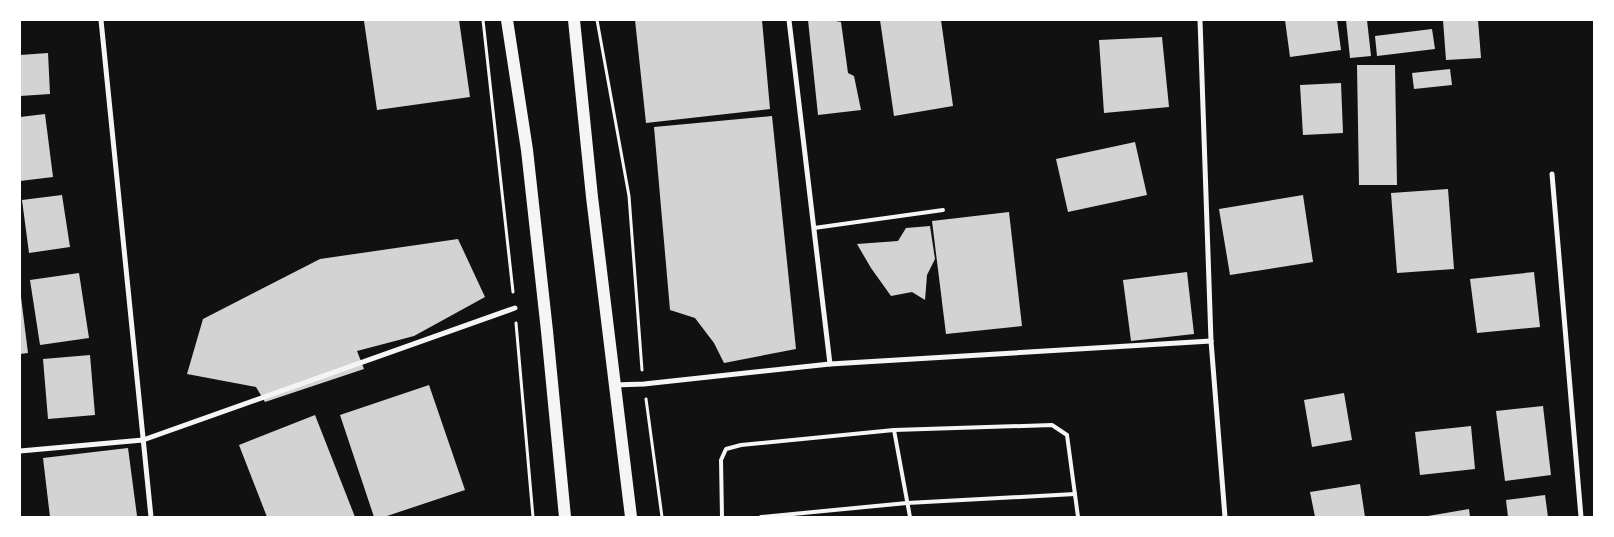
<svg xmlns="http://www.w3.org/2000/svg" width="1614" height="537" viewBox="0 0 1614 537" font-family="'Roboto Condensed',sans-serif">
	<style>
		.building { fill: #d3d3d3 }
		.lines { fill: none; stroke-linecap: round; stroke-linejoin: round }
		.path { stroke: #f5f5f5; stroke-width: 3 }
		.service { stroke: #f5f5f5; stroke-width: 4 }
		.minor { stroke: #f5f5f5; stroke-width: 5 }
		.primary { stroke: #f5f5f5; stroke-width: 12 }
	</style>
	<rect width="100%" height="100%" fill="#111"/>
	<g class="building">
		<path d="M373,20h86l11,77 -93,13 -13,-89z"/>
		<path d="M635,20h127l8,89 -124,14z"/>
		<path d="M808,20h23l10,2 7,51 6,3 7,34 -43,5z"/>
		<path d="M880,20h61l12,86 -59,10z"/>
		<path d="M1285,20h52l4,30 -51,7z"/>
		<path d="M1346,20h21l4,36 -21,2z"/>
		<path d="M1443,20h35l3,38 -35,2z"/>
		<path d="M1432,29l3,20 -58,7 -2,-20z"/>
		<path d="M1162,37l7,70 -65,6 -5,-73z"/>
		<path d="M48,53l2,41 -30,2v-41z"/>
		<path d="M1357,65h38l2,120h-38z"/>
		<path d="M1450,69l2,16 -38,4 -2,-16z"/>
		<path d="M1341,83l2,50 -40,2 -3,-50z"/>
		<path d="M45,114l8,63 -33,4v-64z"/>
		<path d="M772,116l24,233 -72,14 -10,-20 -19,-25 -25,-8 -16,-183z"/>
		<path d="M1135,142l12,53 -79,17 -12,-53z"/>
		<path d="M1448,189l6,80 -57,4 -6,-80z"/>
		<path d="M62,195l8,52 -41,6 -7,-53z"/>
		<path d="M1303,195l10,67 -83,13 -11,-66z"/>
		<path d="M1009,212l13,114 -76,8 -14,-113z"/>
		<path d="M930,226l5,33 -8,16 -2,25 -13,-8 -21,4 -20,-28 -14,-24 41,-3 8,-13z"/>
		<path d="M458,239l27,58 -71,39 -57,15 7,18 -99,33 -9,-15 -69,-13 16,-55 117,-60z"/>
		<path d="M1187,272l7,62 -63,7 -8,-61z"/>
		<path d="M1534,272l6,55 -63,6 -7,-54z"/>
		<path d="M79,273l10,65 -49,7 -10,-65z"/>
		<path d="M20,297h1l7,56 -8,1z"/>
		<path d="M90,355l5,60 -47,4 -5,-60z"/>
		<path d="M429,385l36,105 -81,27h-10l-34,-102z"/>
		<path d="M1344,393l8,47 -40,7 -8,-47z"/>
		<path d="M1543,406l8,69 -46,6 -9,-70z"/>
		<path d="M315,415l40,102h-88l-28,-72z"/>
		<path d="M1471,426l4,43 -55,6 -5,-43z"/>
		<path d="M128,448l9,68 -87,1 -7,-59z"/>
		<path d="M1360,484l5,33h-50l-5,-25z"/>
		<path d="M1545,495l3,22h-40l-2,-17z"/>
		<path d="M1469,509l1,8h-42v-1z"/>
	</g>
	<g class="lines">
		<g class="path">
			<path d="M483,20l30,272"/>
			<path d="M597,20l32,176 13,174"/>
			<path d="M516,323l17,194"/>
			<path d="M646,399l16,118"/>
		</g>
		<g class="service">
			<path d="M814,228l129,-18"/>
			<path d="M894,430l16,87"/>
			<path d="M722,517l-1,-57 5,-11 15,-4 153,-15 158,-5 15,10 11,82"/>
			<path d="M761,517l146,-14 168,-9"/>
		</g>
		<g class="minor">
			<path d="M101,20l50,497"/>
			<path d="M789,20l41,344"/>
			<path d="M1200,20l11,321 14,176"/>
			<path d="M1552,174l29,343"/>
			<path d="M614,385l30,-1 186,-20 381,-23"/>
			<path d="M20,451l123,-11 372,-132"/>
		</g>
		<g class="primary">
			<path d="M507,20l20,130 20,181 18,186"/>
			<path d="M574,20l18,177 39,320"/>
		</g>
	</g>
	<rect width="1614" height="537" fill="none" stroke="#ffffff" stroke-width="42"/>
</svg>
